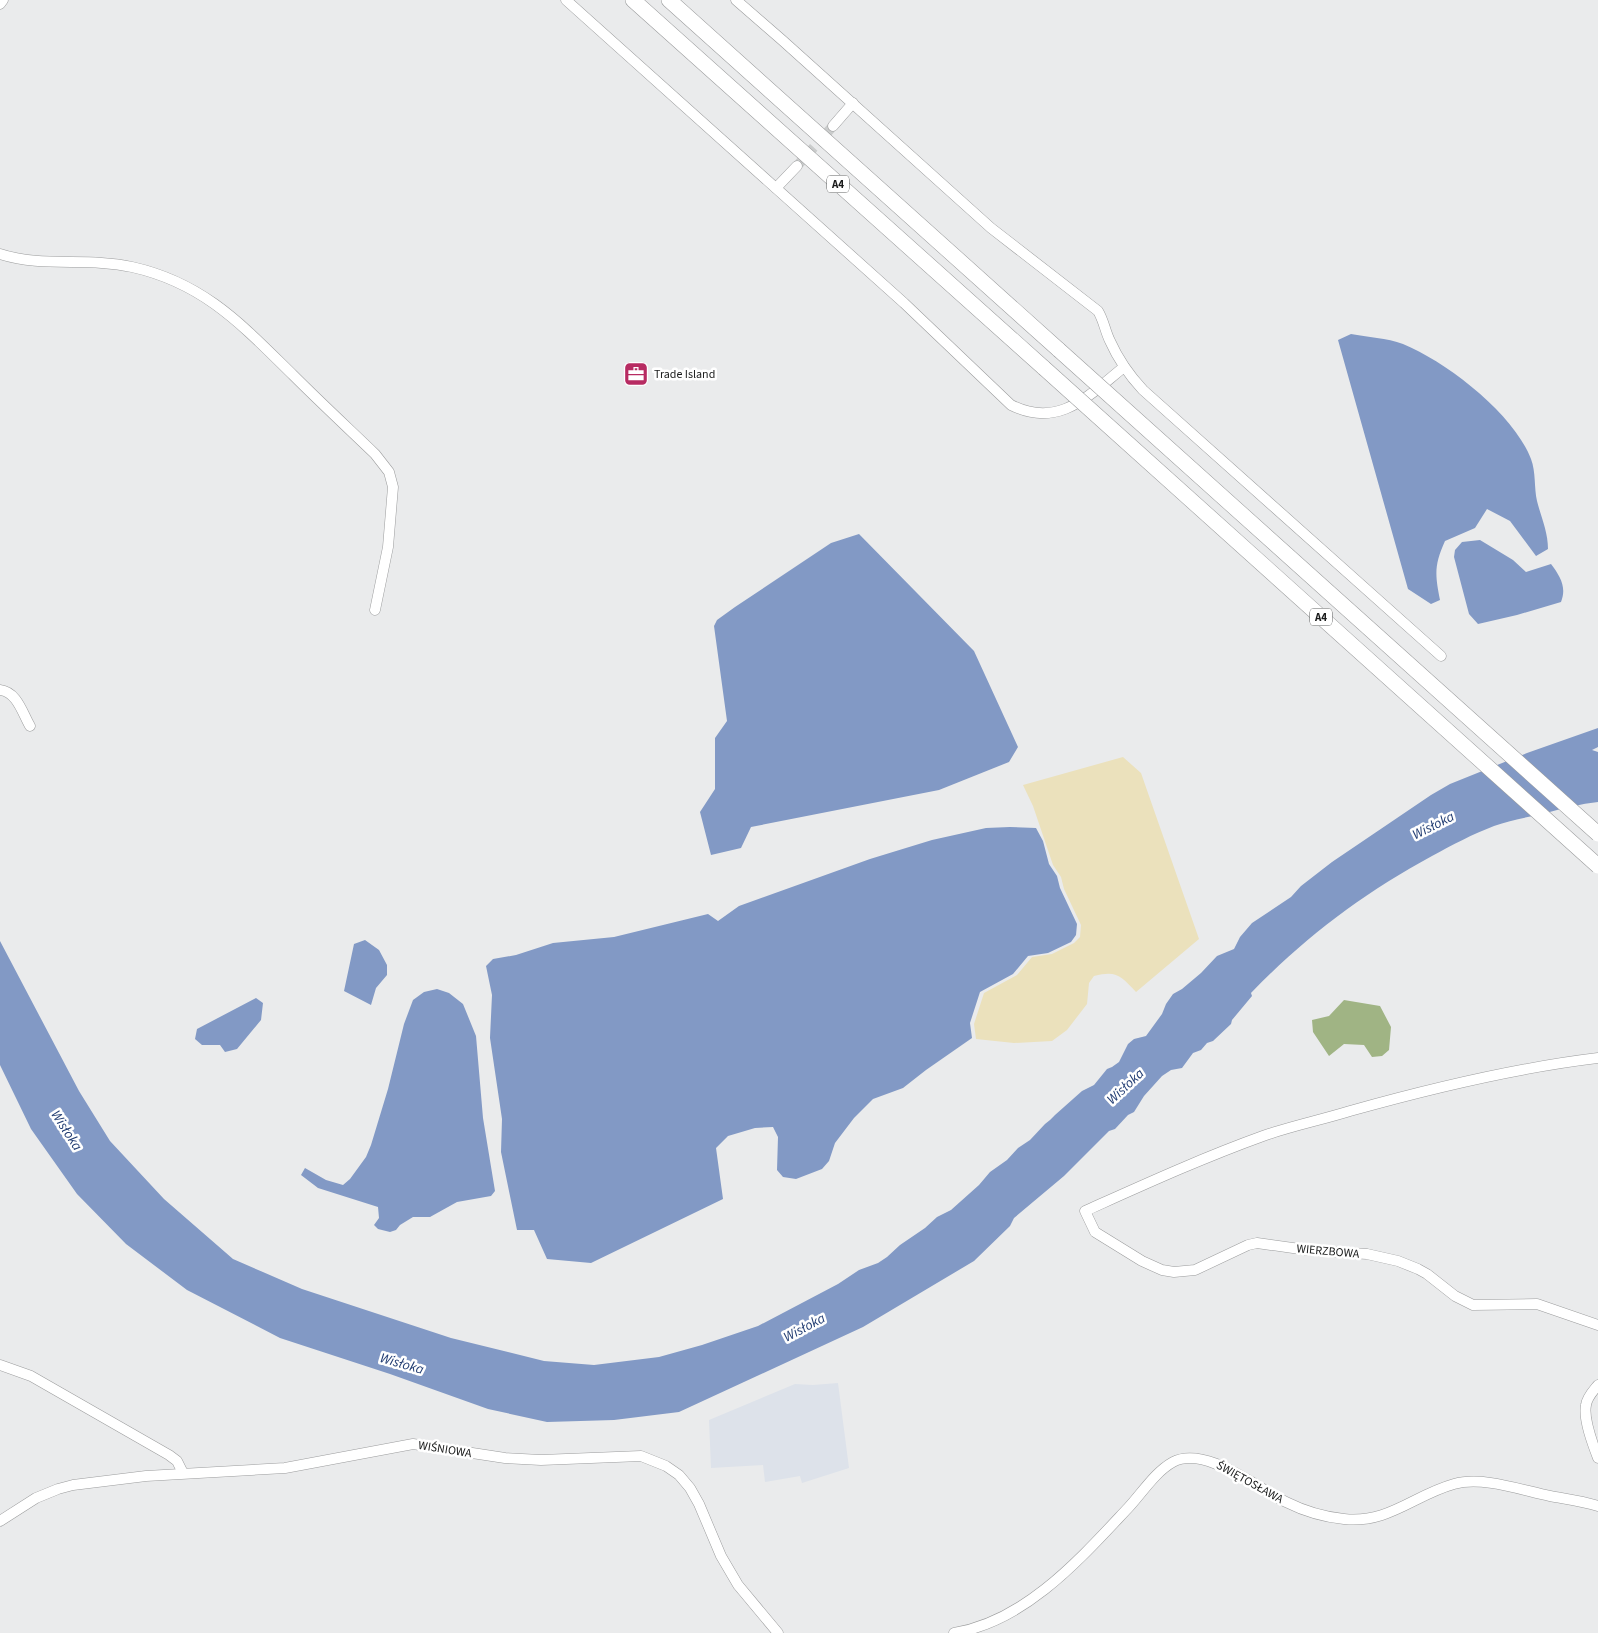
<svg xmlns="http://www.w3.org/2000/svg" width="1598" height="1633" viewBox="0 0 1598 1633" font-family="'Source Sans 3',sans-serif">
	<style>
		.built { fill: #dde2ea }
		.forest { fill: #a0b484 }
		.sand { fill: #ebe1bc }
		.water { fill: #8299c5 }
		.lines { fill: none; stroke-linecap: round; stroke-linejoin: round }
		.minor-tunnel { stroke: #cacccc; stroke-width: 10; stroke-dasharray: 10 5; stroke-linecap: butt }
		.minor-casing { stroke: #9b9c9d; stroke-width: 11 }
		.highway-casing { stroke: #9b9c9d; stroke-width: 16 }
		.minor { stroke: #fff; stroke-width: 10 }
		.highway { stroke: #fff; stroke-width: 15 }
		.highway-bridge-casing { stroke: #9b9c9d; stroke-width: 16; stroke-linecap: butt }
		.highway-bridge { stroke: #fff; stroke-width: 15 }
		.labels { text-anchor: middle; stroke-width: 5; stroke-linejoin: round; paint-order: stroke }
		.shield { fill: #fff; stroke: #5d5e5e; stroke-width: 1 }
		.shield-label { font-size: 11px; font-weight: bold; fill: #181919 }
		.poi-label { font-size: 12px; fill: #181919; stroke: #fff; text-anchor: start }
		.street-label { font-size: 12px; fill: #181919; stroke: #fff }
		.water-label { font-size: 14px; font-style: italic; fill: #213c72; stroke: #fff }
	</style>
	<rect width="100%" height="100%" fill="#eaebec"/>
	<path class="built" d="M838,1383l11,85 -47,15 -2,-7 -35,6 -2,-17 -52,3 -2,-48 86,-36 18,1z"/>
	<path class="forest" d="M1344,1000l36,6 11,21 -2,23 -7,6 -10,1 -8,-12 -20,-1 -15,12 -16,-24 -1,-12 17,-4z"/>
	<path class="sand" d="M1123,757l18,16 58,166 -63,53c-15,-16 -19,-22 -42,-16l-5,7 -2,21 -20,26 -15,11 -38,2 -38,-4 -2,-15 10,-31 33,-18 15,-18 20,-3 22,-11 6,-6 1,-12 -17,-36 -3,-12 -8,-12 -20,-59 -10,-21z"/>
	<g class="water">
		<path d="M1351,334c16,3 36,4 52,10 44,18 111,70 128,115 5,13 3,29 6,42 4,16 11,31 11,48l-12,7 -26,-35 -23,-12 -12,19 -30,13c-11,24 -10,34 -5,59l-9,4 -23,-15 -70,-249z"/>
		<path d="M859,534l115,117 44,96 -9,15 -70,28 -188,37 -10,21 -30,7 -11,-43 15,-23v-51l12,-17 -13,-95 3,-6 18,-13 96,-64z"/>
		<path d="M1480,540l33,20 13,12 25,-8c9,12 16,23 10,38l-44,13 -39,9 -9,-10 -15,-57 1,-7 7,-8z"/>
		<path d="M1598,728v19l-6,3 6,2v50c-17,2 -35,6 -52,11 -17,4 -35,7 -52,13 -21,8 -42,19 -62,30 -68,37 -127,81 -181,137l1,3 -20,24 -1,4 -18,17 -6,2 -6,7 -8,3 -11,15 -11,2 -9,6 -18,20 -10,16 -6,3 -13,14 -6,2 -45,45 -50,42 -4,8 -36,35 -111,66 -184,85 -65,8 -67,2 -59,-13 -98,-35 -110,-36 -93,-48 -61,-46 -49,-50 -46,-65 -31,-64v-124l79,150 31,50 54,58 69,60 69,30 149,49 93,23 50,4 65,-8 43,-12 56,-19 80,-42 21,-14 19,-7 9,-6 13,-12 25,-17 12,-11 14,-7 28,-25 11,-13 17,-12 11,-12 12,-8 15,-16 5,-4 5,-5 27,-24 12,-6 13,-16 5,-2 7,-5 9,-18 6,-5 12,-3 16,-22 4,-10 7,-10 9,-5 19,-16 16,-17 17,-7 6,-12 12,-14 39,-26 10,-11 31,-24 99,-67 19,-11 77,-31z"/>
		<path d="M1010,827l26,1 7,13 6,23 8,12 3,12 17,36 -1,11 -5,7 -23,11 -20,3 -15,18 -33,18 -10,31 2,15 -46,32 -23,18 -30,11 -19,19 -19,25 -6,18 -7,8 -26,10 -13,-2 -6,-7 1,-33 -5,-10 -18,1 -27,8 -12,12 7,51 -132,64 -44,-4 -13,-29h-17l-16,-78 1,-33 -12,-81 2,-43 -6,-29 7,-7 23,-4 37,-12 61,-6 94,-23 10,7 21,-15 131,-47 62,-19 54,-12z"/>
		<path d="M365,940l14,10 8,15v10l-11,13 -5,17 -27,-14 10,-47z"/>
		<path d="M437,989l12,4 14,11 13,32 7,82 12,73 -4,5 -34,6 -27,15h-17l-13,8 -4,5 -6,2 -12,-3 -4,-4 5,-7 -1,-11 -60,-19 -17,-13 4,-7 21,12 17,5 7,-6 16,-22 5,-12 17,-56 16,-65 9,-24 11,-8z"/>
		<path d="M256,998l7,5 -2,17 -24,29 -12,3 -5,-7h-18l-7,-6 2,-10z"/>
	</g>
	<g class="lines">
		<path class="minor-tunnel" d="M797,166l36,-40"/>
		<defs>
			<g id="minor">
				<path d="M566,0l338,303 107,102c48,24 77,-9 113,-38"/>
				<path d="M736,0l46,40 209,188 107,83c6,10 7,20 12,30 8,18 19,34 33,49l298,266"/>
				<path d="M0,4l3,-4"/>
				<path d="M833,126l20,-23"/>
				<path d="M776,188l21,-22"/>
				<path d="M0,254c42,14 88,3 132,13 72,16 110,58 161,108 27,27 55,53 82,79l14,18 4,15 -5,60 -13,63"/>
				<path d="M0,690c17,2 22,22 30,36"/>
				<path d="M1598,1058c-84,10 -166,30 -248,53 -29,9 -59,15 -87,25 -61,22 -120,49 -178,75l10,21 47,29 20,9 12,2 21,-2 53,-25 9,-2 50,7 60,4 31,7 20,8 9,5 28,22 18,9 64,-1 61,21"/>
				<path d="M0,1365l31,11 138,79 8,6 6,12"/>
				<path d="M1598,1385c-4,5 -11,12 -12,20 -3,14 7,40 12,53"/>
				<path d="M0,1521l36,-23 22,-9 15,-4 73,-9 139,-8 128,-24 92,14 36,2 100,-4 25,10 13,9 11,13 9,16 22,52 17,29 40,48"/>
				<path d="M954,1633c72,-12 126,-74 174,-125 14,-15 27,-36 45,-46 32,-17 84,26 113,40 18,9 38,15 58,17 44,5 70,-24 110,-35 28,-8 67,6 96,12 16,3 33,5 48,10"/>
			</g>
			<g id="highway">
				<path d="M633,0l411,368"/>
				<path d="M669,0l390,350"/>
			</g>
		</defs>
		<use href="#minor" class="minor-casing"/>
		<use href="#highway" class="highway-casing"/>
		<use href="#minor" class="minor"/>
		<use href="#highway" class="highway"/>
		<defs>
			<g id="highway-bridge">
				<path d="M1059,350l539,484"/>
				<path d="M1044,368l554,498"/>
			</g>
		</defs>
		<use href="#highway-bridge" class="highway-bridge-casing"/>
		<use href="#highway-bridge" class="highway-bridge"/>
	</g>
	<defs>
		<symbol id="office-square" viewBox="-11 -11 22 22"><rect x="-9" y="-9" width="18" height="18" rx="4" fill="#b72b62" stroke="#fff"/><path d="M-6-3h4V-5.5h4V-3h4V5H-6ZM-1-4.5V-3h2v-1.5ZM-6 0V1H6V0Z" fill="#fff"/></symbol>
	</defs>
	<g fill-rule="evenodd">
		<use href="#office-square" x="622" y="360" width="28" height="28"/>
	</g>
	<g class="labels">
		<g class="shield">
			<rect x="827" y="175.5" width="22" height="17" rx="4"/>
			<rect x="1310" y="608.5" width="22" height="17" rx="4"/>
		</g>
		<g class="shield-label">
			<text x="838" y="188">A4</text>
			<text x="1321" y="621">A4</text>
		</g>
		<g class="poi-label">
			<text x="654" y="378">Trade Island</text>
		</g>
		<g class="street-label">
			<text transform="translate(1328 1251) rotate(5)" y="4">WIERZBOWA</text>
			<text transform="translate(445 1449) rotate(9)" y="4">WIŚNIOWA</text>
			<text transform="translate(1250 1482) rotate(29)" y="4">ŚWIĘTOSŁAWA</text>
		</g>
		<g class="water-label">
			<text transform="translate(1433 825) rotate(-27)" y="5">Wisłoka</text>
			<text transform="translate(1125 1086) rotate(-43)" y="5">Wisłoka</text>
			<text transform="translate(67 1130) rotate(57)" y="5">Wisłoka</text>
			<text transform="translate(804 1327) rotate(-28)" y="5">Wisłoka</text>
			<text transform="translate(402 1363) rotate(16)" y="5">Wisłoka</text>
		</g>
	</g>
</svg>
